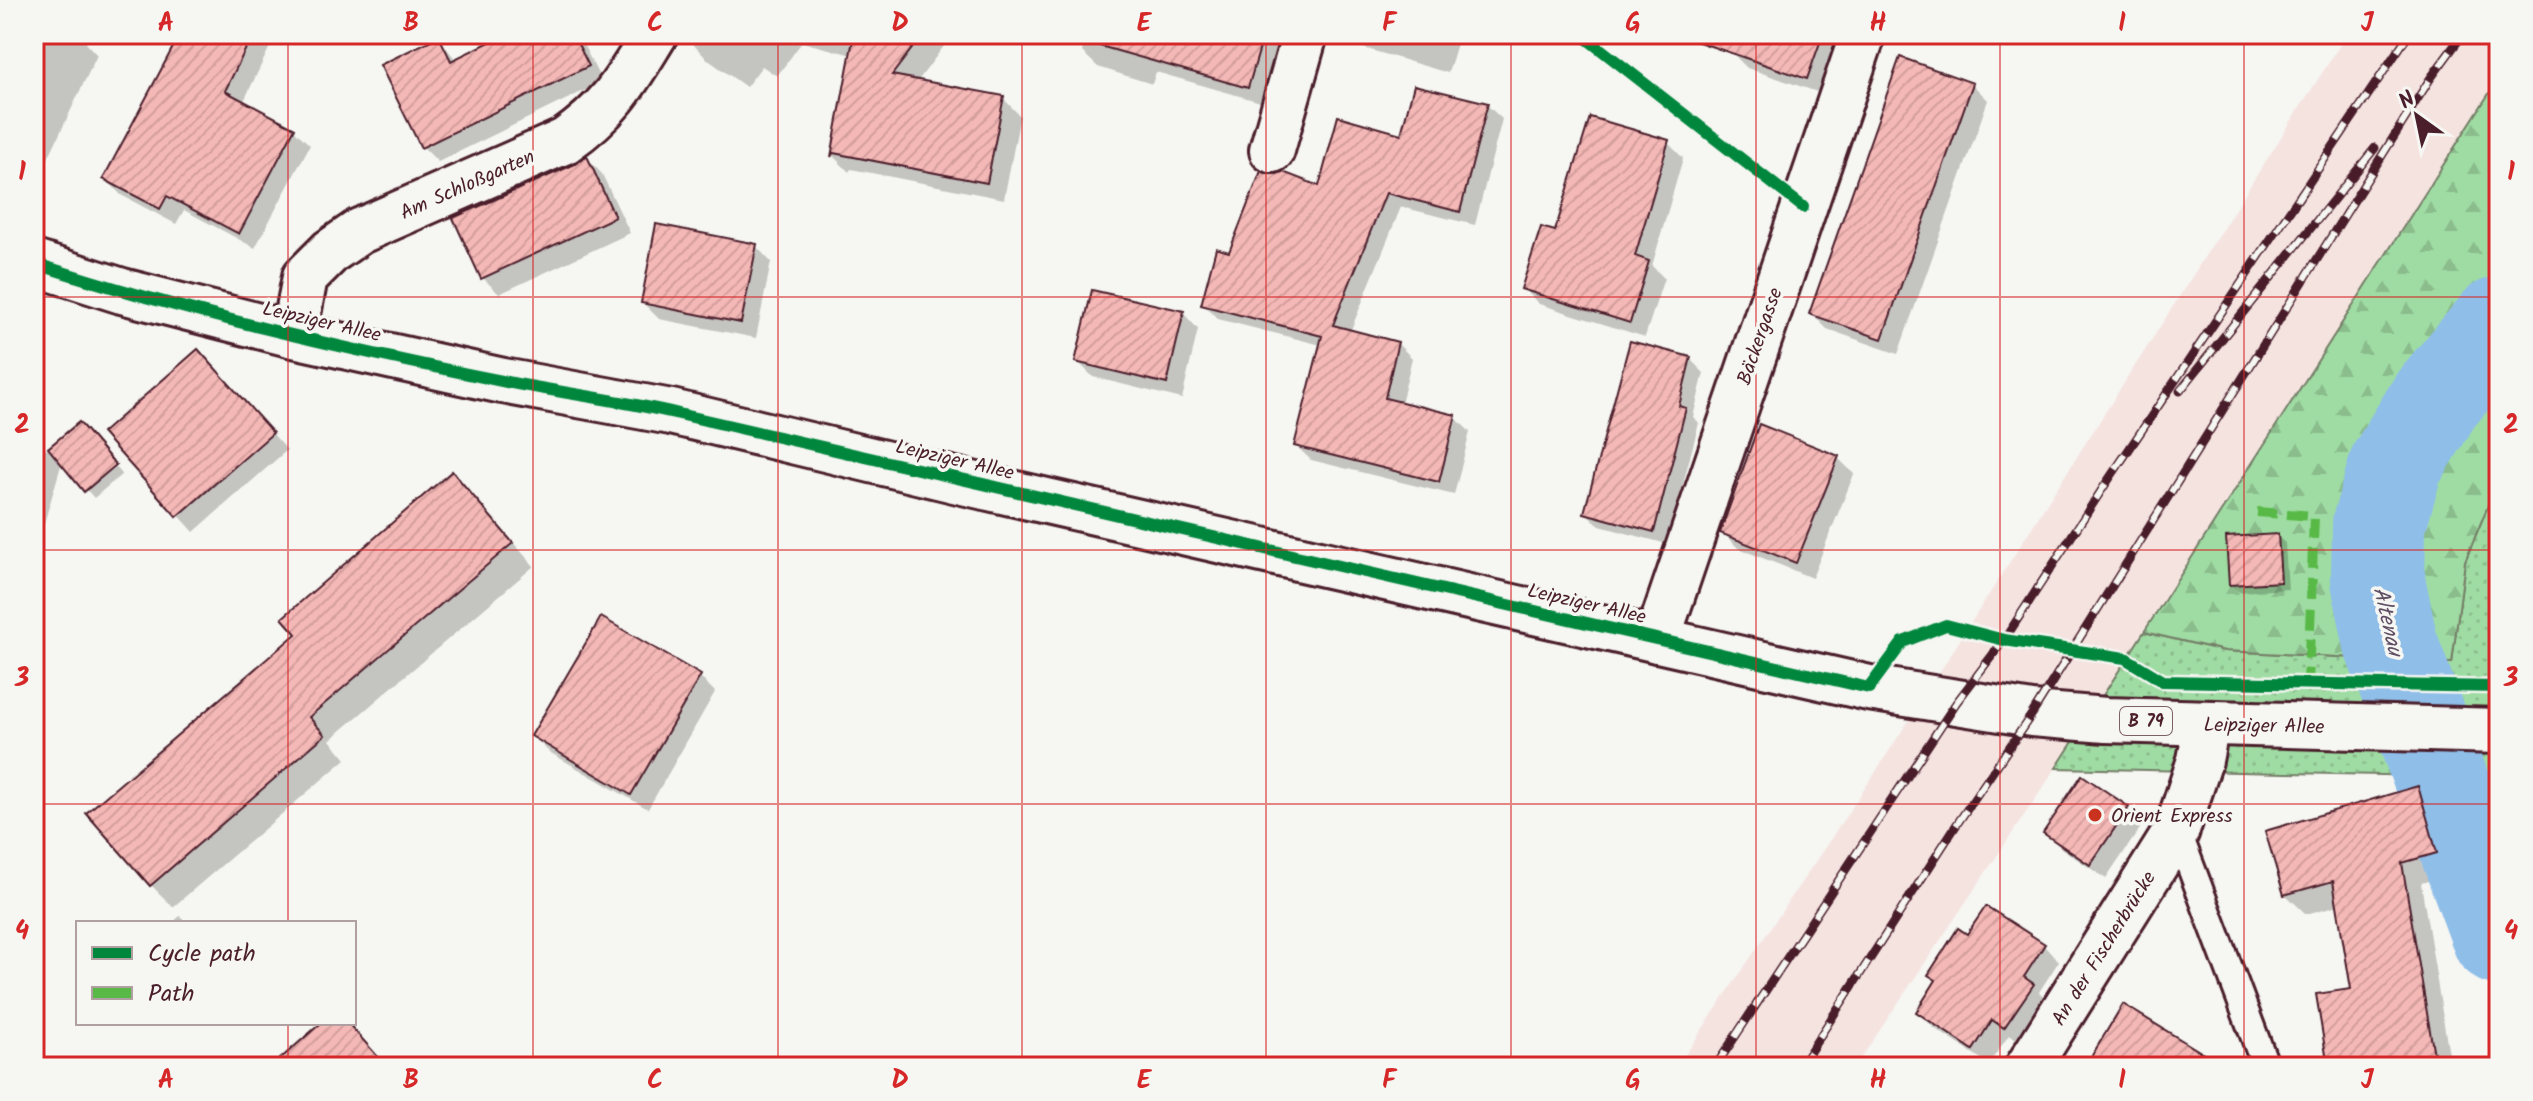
<svg xmlns="http://www.w3.org/2000/svg" width="2533" height="1101" viewBox="0 0 2533 1101" font-family="Kalam,sans-serif">
	<style>
		.built { fill: #f5e3e0 }
		.grass { fill: url(#grass-dots); stroke: #747e67; stroke-width: 2 }
		.forest { fill: url(#forest-firs); stroke: #747e67; stroke-width: 2 }
		.shadow { fill: #0003 }
		.lines { fill: none; stroke-linecap: round; stroke-linejoin: round }
		.river { stroke: #8fbee9; stroke-width: 94 }
		.building { fill: url(#building-hatch); stroke: #4a1f2b; stroke-width: 2 }
		.lane-casing { stroke: #4a1f2b; stroke-width: 32 }
		.street-casing { stroke: #4a1f2b; stroke-width: 50 }
		.primary-casing { stroke: #4a1f2b; stroke-width: 50 }
		.lane { stroke: #f6f6f2; stroke-width: 26 }
		.street { stroke: #f6f6f2; stroke-width: 44 }
		.primary { stroke: #f6f6f2; stroke-width: 44 }
		.rail-casing { stroke: #4a1f2b; stroke-width: 9 }
		.rail { stroke: #f6f6f2; stroke-width: 6; stroke-dasharray: 18; stroke-linecap: butt }
		.quiet { stroke: #58b947; stroke-width: 10; stroke-dasharray: 20 10; stroke-linecap: butt }
		.cycleway-casing { stroke: #f6f6f2; stroke-width: 17 }
		.cycleway { stroke: #00873e; stroke-width: 12 }
		.grid { fill: none; stroke: #d62828; stroke-width: 2; stroke-opacity: 0.55 }
		.poi-dot { fill: #c8321e; stroke: #f6f6f2; stroke-width: 3 }
		.labels { text-anchor: middle; stroke-width: 7; stroke-linejoin: round; paint-order: stroke }
		.shield { fill: #f6f6f2; stroke: #7e6067; stroke-width: 2 }
		.shield-label { font-size: 18px; font-weight: bold; fill: #4a1f2b }
		.street-label { font-size: 20px; fill: #4a1f2b; stroke: #f6f6f2 }
		.poi-label { font-size: 20px; fill: #4a1f2b; stroke: #f6f6f2; text-anchor: start }
		.water-label { font-size: 22px; font-style: italic; fill: #5f4f64; stroke: #f6f6f2 }
		.neatline { fill: none; stroke: #d62828; stroke-width: 3 }
		.grid-label { font-size: 26px; text-anchor: middle; font-weight: bold; fill: #d62828 }
	</style>
	<defs>
		<pattern id="grass-dots" width="8" height="8" patternUnits="userSpaceOnUse" patternTransform="scale(2)"><rect width="8" height="8" fill="#9fdca3"/><path d="M2 2h.1M6 6h.1" fill="none" stroke="#8abc8c" stroke-width="1.8" stroke-linecap="round"/></pattern>
		<pattern id="forest-firs" width="22" height="20" patternUnits="userSpaceOnUse" patternTransform="scale(2)"><rect width="22" height="20" fill="#9fdca3"/><path d="M5 1l3.5 6h-7zM16 11l3.5 6h-7z" fill="#8abc8c"/></pattern>
		<pattern id="building-hatch" width="6" height="6" patternUnits="userSpaceOnUse" patternTransform="scale(2)"><rect width="6" height="6" fill="#f4b8b6"/><path d="M-1 1l2-2M0 6l6-6M5 7l2-2" fill="none" stroke="#d39e9d"/></pattern>
	</defs>
	<rect width="100%" height="100%" fill="#f6f6f2"/>
	<filter id="ink" filterUnits="userSpaceOnUse"><feTurbulence type="fractalNoise" baseFrequency=".0125" numOctaves="2"/><feDisplacementMap in="SourceGraphic" scale="16" xChannelSelector="R" yChannelSelector="G"/><feConvolveMatrix kernelMatrix="1 2 1 2 8 2 1 2 1" color-interpolation-filters="sRGB"/></filter>
	<g filter="url(#ink)">
		<path class="built" d="M2347,34h152v44l-443,690 -201,299h-178l198,-294z"/>
		<path class="grass" d="M2499,479v515l-70,-218 -373,-8 88,-136 81,19 227,12 13,-102z"/>
		<path class="forest" d="M2499,78v401l-34,82 -13,102 -227,-12 -81,-19z"/>
		<g class="shadow">
			<path d="M34,34h56l-4,9 11,12 -63,133z"/>
			<path d="M178,34h98l-33,69 51,27 16,15 -55,103 -71,-38 -8,14 -55,-29 -15,-16 66,-126 -2,-3z"/>
			<path d="M511,34h67l24,48 -164,80 -15,-15 15,-109 19,23z"/>
			<path d="M695,34h258l-36,48 86,16 17,18 -16,83 -153,-30 -2,3 -16,-16 19,-101 -50,-13 -25,34 -15,-10 -16,21 -39,-28 -17,-18z"/>
			<path d="M1087,34h197l-20,69 -108,-31 -4,12 -54,-17 -16,-15z"/>
			<path d="M1338,34h122l-12,39 -101,-30z"/>
			<path d="M1737,34h106l-20,60 -76,-26 -16,-16z"/>
			<path d="M1972,84l16,16 -90,254 -71,-25 -15,-15z"/>
			<path d="M1487,105l15,14 -27,106 -74,-18 -51,125 47,11 15,15 -11,46 54,13 15,15 -16,63 -143,-35 -15,-14 25,-101 -103,-26 -15,-15 27,-50 90,-66 82,-51z"/>
			<path d="M1667,142l16,16 -31,108 12,12 -19,59 -106,-33 -15,-15 32,-55z"/>
			<path d="M587,158l15,16 28,59 -131,61 -16,-16 93,-112z"/>
			<path d="M756,246l15,16 -15,76 -97,-19 -16,-16z"/>
			<path d="M1183,313l15,16 -16,70 -89,-22 -16,-16z"/>
			<path d="M1690,359l14,14 -11,44 6,6 -32,121 -67,-18 -14,-13z"/>
			<path d="M214,367l73,83 -93,82 -89,-99z"/>
			<path d="M79,424l43,50 -28,24 -32,-36 -24,82 -4,-1v-97l15,4z"/>
			<path d="M1838,458l16,16 -42,104 -74,-30 -16,-16z"/>
			<path d="M452,474l82,92 -204,174 16,19 -173,148 -22,-22 148,-251z"/>
			<path d="M2277,536l8,7 3,46 -49,3 -8,-8z"/>
			<path d="M700,677l15,15 -67,117 -99,-57 -16,-16z"/>
			<path d="M2417,788l20,21 19,64 -35,10 30,184h-121l24,-77 -15,-85 -33,9 -21,-20z"/>
			<path d="M2127,808l16,16 -37,55 -45,-31 -15,-15z"/>
			<path d="M180,916l7,7h-15z"/>
			<path d="M1967,937l77,9 15,15 -20,31 9,9 -27,41 -12,-7 -20,29 -55,-36 -16,-16 19,-30 -7,-7z"/>
		</g>
		<g class="lines">
			<path class="river" d="M2499,324l-63,75 -40,66 -17,59 -1,56 13,64 108,294"/>
		</g>
		<g class="building">
			<path d="M180,34h73l-28,57 70,37 -56,106 -72,-38 -7,13 -57,-30z"/>
			<path d="M506,34h67l16,32 -168,82 -41,-83 59,-29 12,25z"/>
			<path d="M854,34h69l-31,41 112,21 -17,87 -154,-30 -2,4z"/>
			<path d="M1102,34h162l-16,54 -148,-42z"/>
			<path d="M1697,34h126l-16,45 -111,-38z"/>
			<path d="M1900,57l73,26 -91,256 -73,-25z"/>
			<path d="M1414,85l74,18 -28,109 -74,-19 -53,132 65,17 -13,56 71,17 -17,67 -145,-36 28,-110 -121,-31 15,-57 13,4 32,-81 16,3 6,-2 36,14 19,-70 63,18z"/>
			<path d="M1590,117l79,23 -34,116 14,5 -19,62 -109,-34 20,-62 14,4z"/>
			<path d="M587,156l28,61 -134,62 -28,-61 122,-54z"/>
			<path d="M656,224l101,20 -16,79 -100,-20z"/>
			<path d="M1092,290l92,21 -17,73 -92,-22z"/>
			<path d="M1630,341l61,16 -12,49 7,2 -32,124 -70,-19z"/>
			<path d="M198,349l75,84 -96,84 -75,-84z"/>
			<path d="M79,422l37,43 -32,27 -36,-44z"/>
			<path d="M1759,424l80,32 -43,107 -76,-30z"/>
			<path d="M452,471l61,72 -204,174 16,18 -175,151 -64,-73 210,-179 -14,-16z"/>
			<path d="M2278,534l3,48 -52,3 -3,-48z"/>
			<path d="M601,617l100,58 -70,120 -100,-59z"/>
			<path d="M2082,775l47,32 -39,58 -47,-32z"/>
			<path d="M2418,786l19,67 -35,10 34,204h-108l-12,-73 35,-5 -18,-108 -49,14 -19,-64z"/>
			<path d="M1986,906l59,38 -21,33 10,7 -30,44 -12,-8 -19,30 -57,-38 20,-32 -8,-5 30,-47 9,6z"/>
			<path d="M2123,1004l102,63h-140z"/>
			<path d="M321,1023h27l39,44h-116z"/>
		</g>
		<g class="lines">
			<defs>
				<path id="lane" d="M2177,830l89,237"/>
				<g id="street">
					<path d="M1272,150l33,-116"/>
					<path d="M294,335l11,-58 26,-26 29,-20 205,-90c47,-33 61,-60 90,-107"/>
					<path d="M1657,640l206,-606"/>
					<path d="M2028,1067l149,-237 23,-70 7,-36"/>
				</g>
				<path id="primary" d="M34,263l88,28 172,44 209,46 168,31 292,70 906,206 163,26 74,6 393,11"/>
			</defs>
			<use href="#lane" class="lane-casing"/>
			<use href="#street" class="street-casing"/>
			<use href="#primary" class="primary-casing"/>
			<use href="#lane" class="lane"/>
			<use href="#street" class="street"/>
			<use href="#primary" class="primary"/>
			<defs>
				<g id="rail">
					<path d="M2180,391l195,-243"/>
					<path d="M1715,1067l241,-364 48,-63 101,-155 304,-451"/>
					<path d="M1800,1067l157,-243 75,-110 398,-635 33,-45"/>
				</g>
			</defs>
			<use href="#rail" class="rail-casing"/>
			<use href="#rail" class="rail"/>
			<path class="quiet" d="M2257,512l57,4 -6,169"/>
			<defs>
				<g id="cycleway">
					<path d="M1581,34l222,173"/>
					<path d="M34,263c153,50 310,86 468,118 59,12 118,19 177,33 396,92 793,183 1190,274l34,-46 43,-17 58,15 121,18 38,23 336,6"/>
				</g>
			</defs>
			<use href="#cycleway" class="cycleway-casing"/>
			<use href="#cycleway" class="cycleway"/>
		</g>
	</g>
	<path class="grid" d="M288,34v889M533,34v1033M778,34v1033M1022,34v1033M1266,34v1033M1511,34v1033M1756,34v1033M2000,34v1033M2244,34v1033M34,297h2465M34,550h2465M34,804h2465M288,1023v44"/>
	<circle class="poi-dot" cx="2095" cy="815" r="8"/>
	<g class="labels">
		<rect class="shield" x="2120" y="707" width="52" height="28" rx="6"/>
		<g class="shield-label">
			<text x="2146" y="727">B 79</text>
		</g>
		<g class="street-label">
			<text transform="translate(467 184) rotate(-24)" y="7">Am Schloßgarten</text>
			<text transform="translate(322 321) rotate(13)" y="7">Leipziger Allee</text>
			<text transform="translate(1759 336) rotate(-71)" y="7">Bäckergasse</text>
			<text transform="translate(955 459) rotate(13)" y="7">Leipziger Allee</text>
			<text transform="translate(1587 603) rotate(13)" y="7">Leipziger Allee</text>
			<text transform="translate(2264 725) rotate(1)" y="7">Leipziger Allee</text>
			<text transform="translate(2103 948) rotate(-58)" y="7">An der Fischerbrücke</text>
		</g>
		<g class="poi-label">
			<text x="2111" y="822">Orient Express</text>
		</g>
		<g class="water-label">
			<text transform="translate(2389 621) rotate(77)" y="8">Altenau</text>
		</g>
	</g>
	<rect width="2533" height="1101" fill="none" stroke="#f6f6f2" stroke-width="88"/>
	<rect x="76" y="921" width="280" height="104" fill="#f6f6f2" stroke="#b1a0a2" stroke-width="2"/>
	<rect x="92" y="947" width="40" height="12" fill="#00873e" stroke="#b1a0a2" stroke-width="2"/>
	<text x="148" y="961" font-size="24" fill="#4a1f2b">Cycle path</text>
	<rect x="92" y="987" width="40" height="12" fill="#58b947" stroke="#b1a0a2" stroke-width="2"/>
	<text x="148" y="1001" font-size="24" fill="#4a1f2b">Path</text>
	<g transform="translate(2417 116) rotate(327)" stroke="#f6f6f2" stroke-width="6" paint-order="stroke">
	<path d="M0-6L14 30L0 20L-14 30Z" fill="#4a1f2b"/>
	<text y="-12" font-size="22" font-weight="bold" text-anchor="middle" fill="#4a1f2b">N</text>
	</g>
	<rect x="44" y="44" width="2445" height="1013" class="neatline"/>
	<g class="grid-label">
		<text x="166" y="31">A</text>
		<text x="411" y="31">B</text>
		<text x="655" y="31">C</text>
		<text x="900" y="31">D</text>
		<text x="1144" y="31">E</text>
		<text x="1389" y="31">F</text>
		<text x="1633" y="31">G</text>
		<text x="1878" y="31">H</text>
		<text x="2122" y="31">I</text>
		<text x="2367" y="31">J</text>
		<text x="22" y="180">1</text>
		<text x="2511" y="180">1</text>
		<text x="22" y="433">2</text>
		<text x="2511" y="433">2</text>
		<text x="22" y="686">3</text>
		<text x="2511" y="686">3</text>
		<text x="22" y="939">4</text>
		<text x="2511" y="939">4</text>
		<text x="166" y="1088">A</text>
		<text x="411" y="1088">B</text>
		<text x="655" y="1088">C</text>
		<text x="900" y="1088">D</text>
		<text x="1144" y="1088">E</text>
		<text x="1389" y="1088">F</text>
		<text x="1633" y="1088">G</text>
		<text x="1878" y="1088">H</text>
		<text x="2122" y="1088">I</text>
		<text x="2367" y="1088">J</text>
	</g>
</svg>
